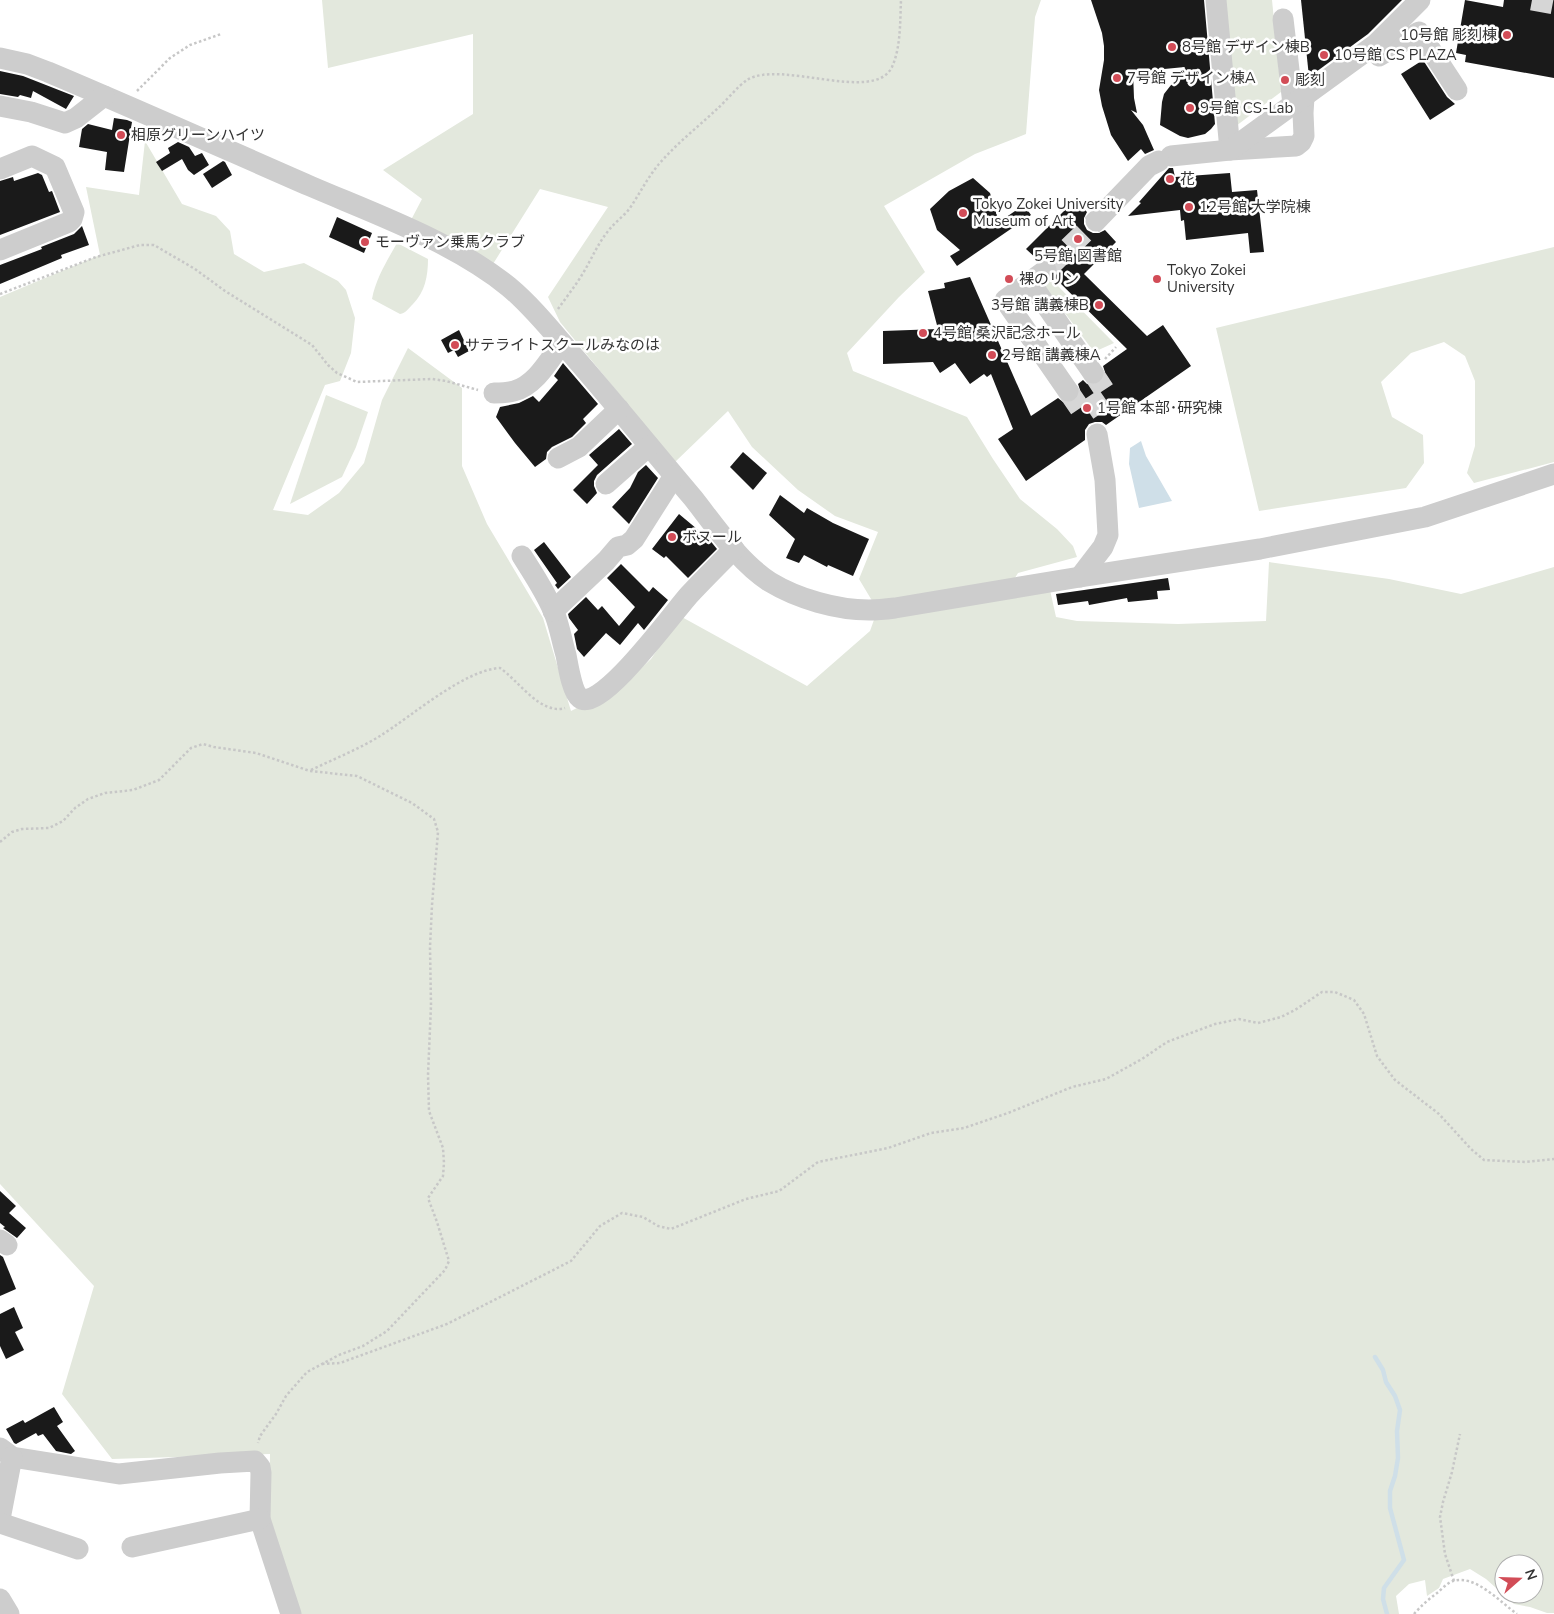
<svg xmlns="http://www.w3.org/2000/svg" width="1554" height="1614" viewBox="0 0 1554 1614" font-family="'Nunito Sans','Noto Sans JP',sans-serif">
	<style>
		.green { fill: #e3e8dd; fill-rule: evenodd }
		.water { fill: #cfdfe8 }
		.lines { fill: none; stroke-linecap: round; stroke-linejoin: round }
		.stream { stroke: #cfdfe8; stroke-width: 4.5 }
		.building { fill: #1a1a1a }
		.minor-tunnel { stroke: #d6d6d6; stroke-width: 21; stroke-dasharray: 21 11; stroke-linecap: butt }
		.path { stroke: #c7c7c7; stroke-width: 2.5; stroke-dasharray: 2.5 2.5; stroke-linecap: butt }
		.minor { stroke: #cdcdcd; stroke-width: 21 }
		.poi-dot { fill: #d24c57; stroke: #fff; stroke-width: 2 }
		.labels { text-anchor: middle; stroke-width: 5; stroke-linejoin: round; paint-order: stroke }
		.poi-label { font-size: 15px; fill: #333; stroke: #fff; text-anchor: start }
	</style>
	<rect width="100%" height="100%" fill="#fff"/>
	<g class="green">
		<path d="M322,0h719l-6,17 -9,117 -51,20 -91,52 41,66 -26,25 -52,56 6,18 114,46 26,42 27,40 37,30 16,17 4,11 -59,16 -5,8 -139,23 -15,-25 19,-47 -43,-16 -37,-26 -46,-43 -24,-36 -53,51 -115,-140 -12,-25 60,-90 -68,-18 -47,75 -82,-44 11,-21 -39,-29 90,-56v-80l-145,34z"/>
		<path d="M1224,0h48l9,92 -45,34z"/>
		<path d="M145,141l37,63 34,12 14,15 4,23 30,18 40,-9 34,18 8,9 9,28 -4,35 -11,28 -15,4 -52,125 35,5 31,-22 25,-30 18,-63 26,-52 54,40v78l25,58 56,94 28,93 52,-26 28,-26 29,-43 127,70 63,-55 5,-14 175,-27 6,27 21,4 101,3 88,-3 3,-59 120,17 72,15 93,-27v1046h-7l-17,-6 -16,-3 -28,-25 -16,-10 -27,10 -4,9 -12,8 -2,-16 -16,4 -13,12 3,18h-1101l-29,-90 1,-70 -158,5 -50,-65 32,-108 -94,-102v-887l100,-42 -14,-68 53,8zM1504,1564h30v30h-30z"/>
		<path d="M397,243l31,16c0,17 -3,33 -15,45 -5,5 -7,9 -13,10l-28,-15c4,-21 15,-38 25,-56z"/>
		<path d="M1554,247v215l-80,21 -7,-10 8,-27v-65l-10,-25 -21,-14 -33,11 -30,29 11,35 31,18 1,28 -18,25 -147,23 -43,-183z"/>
		<path d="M1050,278l64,65 -20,9 -50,-67z"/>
		<path d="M326,395l42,17 -12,35 -14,30 -52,27z"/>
	</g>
	<path class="water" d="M1141,441l5,15 26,45 -33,7 -10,-44 1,-16z"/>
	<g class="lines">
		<path class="stream" d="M1375,1357l8,13 3,12 9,14 5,14 -3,21 1,27 -3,18 -5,15v17l14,52 -20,28 -1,11 4,15"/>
	</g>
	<g class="building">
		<path d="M1091,0h113l11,124 -4,5 -6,5 -17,4 -8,-2 -20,-11 2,-23 2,-8 21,-27 -52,5 1,26 3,15 -6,-3 12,15 11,25 -9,4 -4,-5 -13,12 -17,-26 -9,-29 -3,-16 5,-30v-14l-2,-13z"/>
		<path d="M1301,0h101l-34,34 -59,43z"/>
		<path d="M1465,0l38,7 1,-7h50v78l-89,-16 1,-7 -10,-2z"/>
		<path d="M1423,60l24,37 8,7 -25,16 -29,-46z"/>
		<path d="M0,71l23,5 51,20 -8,13 -33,-18 -2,7 -11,-3 -2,2 -18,-3z"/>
		<path d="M114,118l13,2 5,2 -8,50 -19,-2 2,-18 -28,-5 3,-18 6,-5 24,6z"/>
		<path d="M178,142l11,5 6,9 7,-3 7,12 -15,10 -6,-5 -6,-11 -20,12 -6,-9 14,-9 -2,-5z"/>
		<path d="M223,161l2,1 7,13 -20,13 -9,-14z"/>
		<path d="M1169,168h4l2,9 55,-4 2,19 25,-2 7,62 -14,1 -2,-20 -62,7 -2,-20 -3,1 -1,-11 -52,6 13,-13 -2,-1z"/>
		<path d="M38,173l4,2 7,17 3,-1 8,21 -60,23v-54l13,-4 1,4z"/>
		<path d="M973,178l17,15 9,29 25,-17 7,10 -74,51 -7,-10 10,-6 -23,-20 -7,-21 19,-18z"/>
		<path d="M1075,200l12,12 -3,6v6l3,6 6,3h6l6,-3 11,12 -32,32 63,62 16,-11 28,41 -85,59 -4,-3h-7l-6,2 -4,6v10l-59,41 -28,-42 15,-10 -22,-55 -4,3 -3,-3 -14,10 -15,-21 -15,10 -7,-11 -50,2v-33l55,-2 -10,-38 17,-3 -1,-5 26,-6 61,139 27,-18 5,4 6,1 6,-1 4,-6 1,-6 -2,-6 5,-4 4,4 7,1 6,-2 4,-4 1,-7 -2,-6 24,-17 -72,-71 3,-9 -2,-7 -5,-3 -6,-1 -7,2 -12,-11z"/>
		<path d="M337,217l35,16 -8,20 -35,-16z"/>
		<path d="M82,226l7,19 -28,10 1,3 -62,26v-19l42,-16 -1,-2 33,-13z"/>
		<path d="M459,330l10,21 -11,6 -4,-7 -6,3 -7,-13z"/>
		<path d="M563,363l35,41 -15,15 3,4 -14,14 -20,10 -5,5 -1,7 -11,8 -20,-24 -19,-26 4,-10 19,-4 14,-7 6,6 19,-22 -4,-4z"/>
		<path d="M619,429l13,15 -35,31 -3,6v5l3,7 -10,11 -14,-14 25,-25 -9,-10z"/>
		<path d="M743,452l24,21 -14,17 -23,-23z"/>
		<path d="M646,465l12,13 -29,46 -17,-17 18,-19 8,-16z"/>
		<path d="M780,495l24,18 3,-5 26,15 36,16 -16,37 -25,-11 -1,2 -23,-12 -5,8 -13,-5 9,-19 -26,-24z"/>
		<path d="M679,514l24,20 1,-1 13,16 -29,29 -22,-22 -2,2 -12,-9z"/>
		<path d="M544,542l27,35 -13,12 -3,-4 2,-2 -23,-33z"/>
		<path d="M621,564l28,28 4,-5 15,13 -24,30 -6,-7 -18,22 -14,-12 -22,24 -7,-8 -3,-15 4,-4 -9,-12 -1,-4 18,-17 12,13 4,-4 17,20 16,-19 -28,-29z"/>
		<path d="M1168,578l2,12 -13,1 1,8 -30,3 -1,-4 -38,7 -1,-4 -30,4 -2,-11z"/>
		<path d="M0,1191l16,15 -7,7 17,15 -9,10 -14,-10 2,-1 -5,-4z"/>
		<path d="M0,1255l3,2 13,32 -16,7z"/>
		<path d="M14,1307l9,21 -8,4 9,18 -18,9 -6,-13v-32z"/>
		<path d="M54,1407l9,15 -6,4 18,25 -4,3 -15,-3 -13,-17 -5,2 -2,-3 -20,11 -2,-1 -8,-14 17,-9 2,3z"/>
	</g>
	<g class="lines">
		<g class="minor-tunnel">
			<path d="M1532,0l22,4"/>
			<path d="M1046,270l50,-49"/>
			<path d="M1068,391l15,22 25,-17 -15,-23"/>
		</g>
		<g class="path">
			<path d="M137,91l33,-33 20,-13 31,-11"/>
			<path d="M0,294l96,-37 44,-12h14l41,24 30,22 87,54 16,20 9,8 20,9 75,-3 14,2 32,9"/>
			<path d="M558,309c7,-10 15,-20 22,-31 10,-15 17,-34 29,-48 6,-8 15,-14 21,-22 10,-15 18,-31 29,-44 18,-21 39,-37 58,-55 9,-8 21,-23 30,-29 33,-21 127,24 145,-13 9,-20 8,-46 9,-67"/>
			<path d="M1105,359l11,-12"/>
			<path d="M311,770c23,-11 48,-21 69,-34 32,-20 84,-66 120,-68 18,12 40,47 65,40"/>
			<path d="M0,842l12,-10 10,-3 27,-1 14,-7 12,-13 13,-9 17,-6 28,-3 26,-10 32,-32 12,-4 11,3 42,6 54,18 47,5 55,27 22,16 4,13 -6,73 -2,42 1,58 -3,70 1,36 14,37 1,15 -1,13 -15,22 9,24 12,39 -4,9 -58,61 -24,15 -24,9 -32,17 -21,24 -10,18 -16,22 -2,7"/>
			<path d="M322,1364l18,-1 107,-39 124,-63 29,-35 22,-13 21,4 15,9 13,3 75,-30 33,-8 39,-29 70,-14 43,-15 33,-5 44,-15 64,-26 34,-8 36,-20 25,-17 48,-18 24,-5 19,4 23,-6 14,-7 27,-18h13l19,8 10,14 13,42 18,24 44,34 32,35 13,11 41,2 29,-3"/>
			<path d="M1454,1581l-9,-27 -5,-37 3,-15 9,-30 8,-38"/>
			<path d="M1414,1614c7,-8 15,-15 23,-21 5,-4 10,-10 16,-12 22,-7 47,21 64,33"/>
		</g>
		<g class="minor">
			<path d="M1216,0l14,150 66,-4 5,-4 3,-6 -1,-23 1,-16"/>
			<path d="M1283,19l10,85"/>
			<path d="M1374,49l5,7 40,-24 38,58"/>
			<path d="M0,58l27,6 21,8c88,37 175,76 262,114 65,28 144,56 199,101 25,21 45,47 67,72 40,46 78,93 117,139 22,28 47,65 77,84 28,17 67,28 99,28 9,0 18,-1 26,-2l185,-31 180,-28 165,-32 129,-43"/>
			<path d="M0,106l31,6 34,11 11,-5 28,-22"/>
			<path d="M1171,156l59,-6 146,-106 44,-44"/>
			<path d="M0,169l32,-13 23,11 19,45 -2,7 -3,3 -69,28"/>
			<path d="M1096,221l53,-55 10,-5"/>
			<path d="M1046,270l-41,30 63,91"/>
			<path d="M1030,282l63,91"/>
			<path d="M494,393c6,0 13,0 20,-2 22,-6 35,-31 48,-48"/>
			<path d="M558,458l21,-11 40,-38"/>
			<path d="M606,484l43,-38"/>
			<path d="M522,556c12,19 25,38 33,59 5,13 7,27 11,40 2,10 6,37 14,43 20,16 96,-89 109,-103 15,-16 30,-31 45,-46"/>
			<path d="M1080,577l23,-30 5,-12 -3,-55 -8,-46"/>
			<path d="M553,611l53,-50 12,-14 9,-2 7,-6 40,-63"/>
			<path d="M0,1240l7,5"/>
			<path d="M0,1448l12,9 107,17 101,-11 35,-2 5,6 1,6 -1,46 31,95"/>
			<path d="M0,1519l12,-62"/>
			<path d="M0,1523l78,26"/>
			<path d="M132,1547l128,-28"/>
			<path d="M0,1599l9,15"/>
		</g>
	</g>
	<g class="poi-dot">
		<circle cx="1507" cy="35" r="5"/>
		<circle cx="1172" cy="47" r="5"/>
		<circle cx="1324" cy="55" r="5"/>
		<circle cx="1117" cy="78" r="5"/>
		<circle cx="1285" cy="80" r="5"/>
		<circle cx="1190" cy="108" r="5"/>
		<circle cx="121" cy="135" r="5"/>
		<circle cx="1170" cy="179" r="5"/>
		<circle cx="1189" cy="207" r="5"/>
		<circle cx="963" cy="213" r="5"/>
		<circle cx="1078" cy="239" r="5"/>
		<circle cx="365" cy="242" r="5"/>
		<circle cx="1009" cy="279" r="5"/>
		<circle cx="1157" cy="279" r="5"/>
		<circle cx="1099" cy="305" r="5"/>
		<circle cx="923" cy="333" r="5"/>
		<circle cx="455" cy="345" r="5"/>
		<circle cx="992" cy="355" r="5"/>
		<circle cx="1087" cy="408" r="5"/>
		<circle cx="672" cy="537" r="5"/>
	</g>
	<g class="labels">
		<g class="poi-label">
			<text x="1497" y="40" text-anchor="end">10号館 彫刻棟</text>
			<text x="1182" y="52">8号館 デザイン棟B</text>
			<text x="1334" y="60">10号館 CS PLAZA</text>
			<text x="1127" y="83">7号館 デザイン棟A</text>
			<text x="1295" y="85">彫刻</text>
			<text x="1200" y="113">9号館 CS-Lab</text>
			<text x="131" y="140">相原グリーンハイツ</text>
			<text x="1180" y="184">花</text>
			<text x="973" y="209">Tokyo Zokei University<tspan x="973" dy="17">Museum of Art</tspan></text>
			<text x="1199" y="212">12号館 大学院棟</text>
			<text x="375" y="247">モーヴァン乗馬クラブ</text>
			<text x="1078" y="261" text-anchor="middle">5号館 図書館</text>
			<text x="1167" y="275">Tokyo Zokei<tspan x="1167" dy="17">University</tspan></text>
			<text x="1019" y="284">裸のリン</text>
			<text x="1089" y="310" text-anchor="end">3号館 講義棟B</text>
			<text x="933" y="338">4号館 桑沢記念ホール</text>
			<text x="465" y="350">サテライトスクールみなのは</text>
			<text x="1002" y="360">2号館 講義棟A</text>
			<text x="1097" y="413">1号館 本部･研究棟</text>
			<text x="682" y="542">ボヌール</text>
		</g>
	</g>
	<g transform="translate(1519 1579) rotate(70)"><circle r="24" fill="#ffffff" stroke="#adadad"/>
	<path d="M0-4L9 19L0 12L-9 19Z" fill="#d24c57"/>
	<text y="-8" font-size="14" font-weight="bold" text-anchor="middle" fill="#333333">N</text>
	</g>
</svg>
